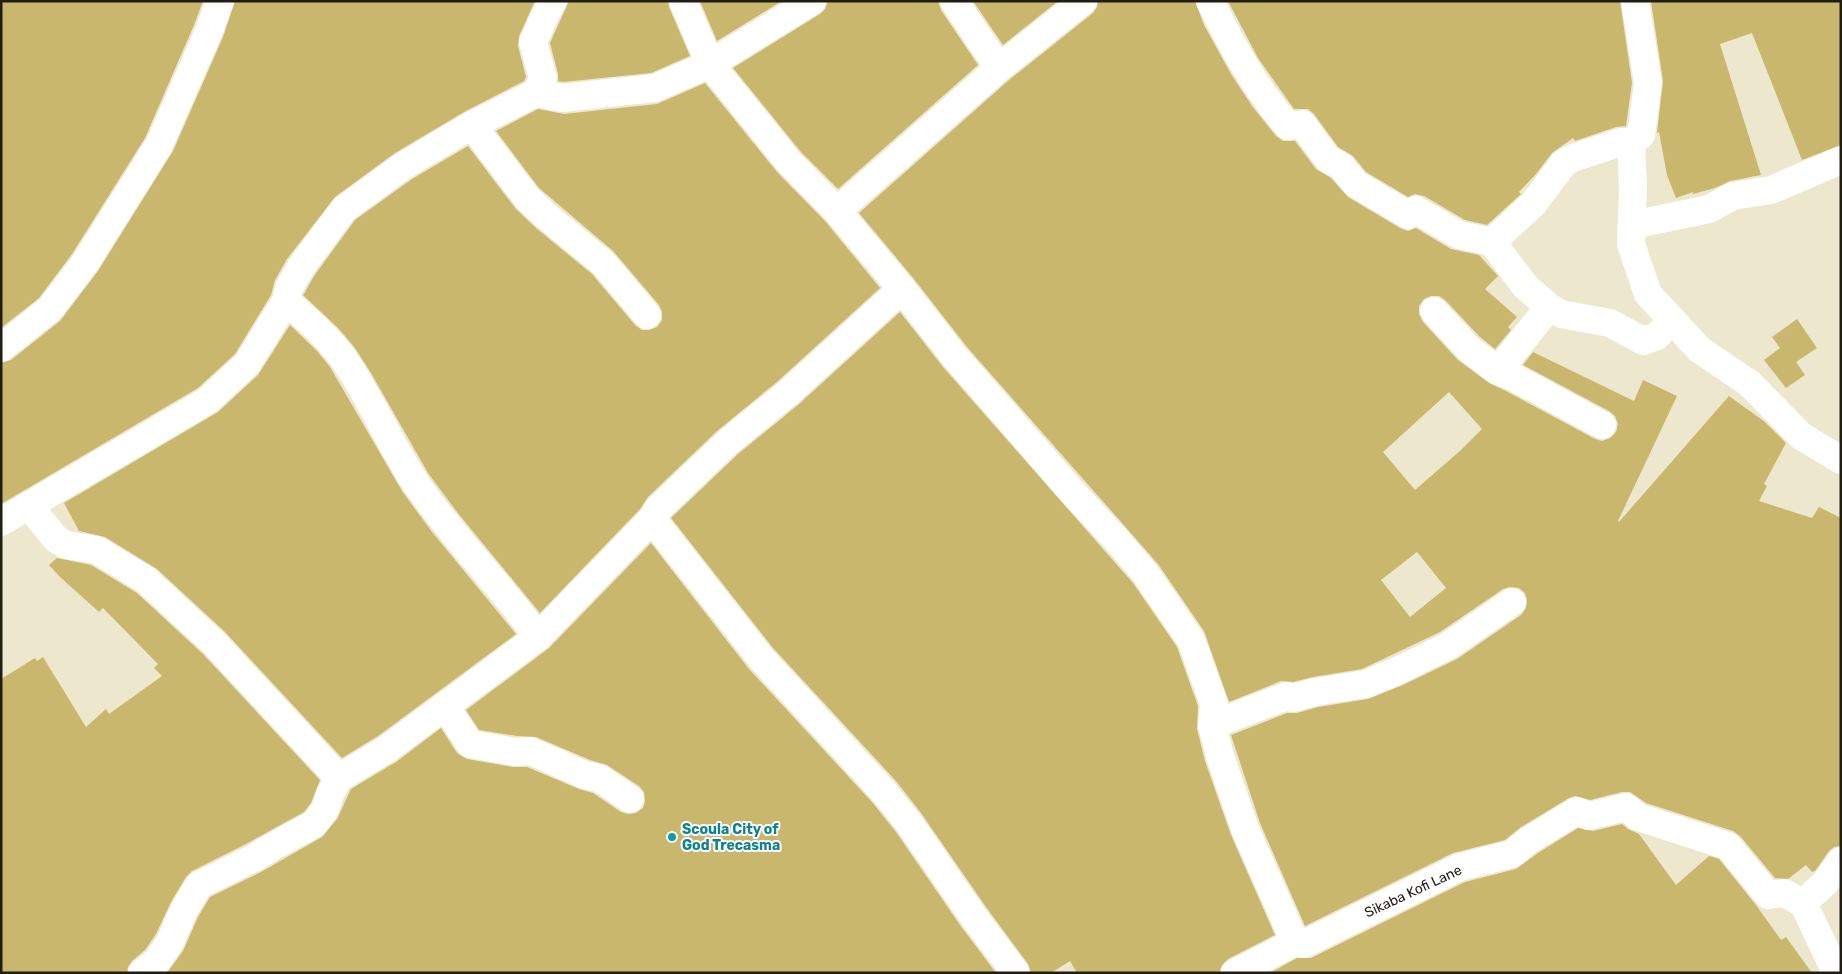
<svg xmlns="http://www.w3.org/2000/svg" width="1842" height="974" viewBox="0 0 1842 974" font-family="Rubik,sans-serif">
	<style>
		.building { fill: #cab76e; fill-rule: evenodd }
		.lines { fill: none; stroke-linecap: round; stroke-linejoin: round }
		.street { stroke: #fff; stroke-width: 28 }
		.culture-dot { fill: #0f9aa8; stroke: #fff; stroke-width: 2 }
		.labels { text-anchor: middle; stroke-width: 4; stroke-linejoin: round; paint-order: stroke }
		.culture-label { font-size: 14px; font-weight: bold; fill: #0d838f; stroke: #fff; text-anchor: start }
		.street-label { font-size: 14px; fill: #201d14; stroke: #fff }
	</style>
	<rect width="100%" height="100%" fill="#ede7ce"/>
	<g class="building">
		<path d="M1,1h202l-9,24 -49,113 -73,116 -33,44 -38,30z"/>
		<path d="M235,1h300l-16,35 -1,10 8,31 -2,4 -60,31 -69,41 -60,44 -48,62 -12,21 -4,15 -36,59 -37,34 -197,116v-141l10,-3 49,-39 38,-50 75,-120 50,-114z"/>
		<path d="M569,1h99l1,6 21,49 -39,17 -88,9 -5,-1v-7l-8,-31z"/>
		<path d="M700,1h82l-65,40z"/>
		<path d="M828,1h110l3,9 37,55 -140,124 -37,-37 -68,-84 87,-54 5,-5z"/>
		<path d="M973,1h85l-55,44z"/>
		<path d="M1098,1h97l9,24 27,49 21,32 24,30 7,5h12l21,28 15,9 17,19 52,31 8,3 8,-3 35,21 28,6 19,21 -13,13 32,28 -9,10 3,3 -16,19 -15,-12 -35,-37 -6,-4h-8l-7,3 -5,7v8l4,8 35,38 31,23 17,8 89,48 7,2 8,-3 6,-6 2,-8 -3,-8 -6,-5 -86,-46 10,-13 101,49 9,-21 34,16 -59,125 1,1 110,-126 36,26 21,21 -22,41 3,2 -8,15 53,17 7,-11 22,11v328l-7,1 -5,4 -14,20 -3,1 -6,-7 -18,14 -13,-1 -35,-42 -7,-5 -87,-28 -16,-11h-8l-32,8 -15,-4 -6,2 -48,29 -16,13 -52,13 -148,73 -45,-103 -29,-88 56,-22h10l21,-6 50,-8 35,-14 54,-26 64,-44 5,-7 1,-8 -2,-7 -6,-5 -9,-1 -7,2 -63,43 -78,37 -49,8 -20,5 -12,-1 -52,21 -25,-71 -46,-67 -191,-217 -53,-68 -55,-66 150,-133 84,-67 4,-6zM1449,392l33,37 -21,21 -46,40 -32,-38zM1417,552l29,36 -36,29 -29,-37z"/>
		<path d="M1228,1h392l12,82 -6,43 -10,1 -41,14 -2,-3 -21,15 -16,21 -17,18 2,2 -34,31 -22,-5 -41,-24 -9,-2 -7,3 -42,-25 -13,-16 -15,-9 -24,-33 -6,-5h-14l-36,-51z"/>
		<path d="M1651,1h190v144l-39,15 -50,-127 -32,11 41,131 -31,6 -15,7 -22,6v-2l-17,6 -9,-23 -8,-43 -2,1 6,-52z"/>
		<path d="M705,83l72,89 48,49 55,67 -102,93 -61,50 -69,66 -8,12 -100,104 -83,-101 -29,-39 -57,-100 -16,-25 -16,-19 -36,-34 1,-1 10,-18 41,-56 57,-41 56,-33 48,63 20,19 56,46 43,51 7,5h7l8,-3 5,-7v-8l-3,-7 -46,-54 -74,-63 -43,-57 42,-22 26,5 93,-10z"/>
		<path d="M900,312l43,55 190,216 44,64 21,59 -1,23 8,32 26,74 44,100 -47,24 -6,6 -3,8h-142l-7,-12 -19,12h-20l-3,-9 -42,-57 -65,-94 -25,-32 -123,-133 -102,-130 67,-64 60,-49z"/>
		<path d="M1797,319l20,29 -21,14 9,13 -19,13 -22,-28 16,-12 -8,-11z"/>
		<path d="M290,325l27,26 13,16 72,124 30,41 84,102 -138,102 -36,22 -117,-126 -68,-63 -52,-32 -26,-6 -15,-28 154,-91 40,-37z"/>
		<path d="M651,543l98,126 123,133 24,30 64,93 36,48h-829l16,-22 15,-34 12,-20 51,-25 61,-35 15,-18 14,-30 45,-27 45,-34 16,25 10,6 46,8h14l52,22 14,4 28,19 7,2 8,-1 7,-5 2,-7 -1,-9 -5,-6 -32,-21 -17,-5 -54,-23 -19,-1 -38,-6 -13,-20 83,-62z"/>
		<path d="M57,558l34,7 46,28 66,61 117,126 -9,23 -7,9 -58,32 -54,27 -6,6 -15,25 -15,32 -11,16 -13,11 -4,6 -1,6h-126v-294l34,-21 2,3 6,-4 43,70 20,-18 3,5 53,-38 -8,-8 4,-4 -55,-56 -4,4 -39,-35 -11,-12z"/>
		<path d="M1622,824l6,5 11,5 37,51 33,-29 10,3 37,46 25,35 5,-3 26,36h-542l27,-15h14l154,-76 51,-13 22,-16 40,-25 15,3z"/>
	</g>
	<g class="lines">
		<g class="street">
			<path d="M683,1l27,63 79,98 48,49 65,78 53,68 120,138 40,43 30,35 46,67 23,64 -2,21 8,31 25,73 50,113"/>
			<path d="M954,1l45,67"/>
			<path d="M1210,1c22,45 45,87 78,125l14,-2 26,35 13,7 15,18 52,31 8,-5 43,25 33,7 42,-39 30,-40 9,-5 48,-16h10"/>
			<path d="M1635,1l13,82 -7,52 -10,7 2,45 -2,57 17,50 52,56 49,33 52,53 40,24"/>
			<path d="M536,93l7,-15 -10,-36c7,-14 11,-28 20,-41"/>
			<path d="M472,125l55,73 19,18 57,47 44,52"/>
			<path d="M837,211l162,-143 84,-67"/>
			<path d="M1632,225l77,-16 24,-13 38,-6 70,-30"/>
			<path d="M1492,242l33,44 24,21 12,7 49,9 33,18 14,-5 15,-16"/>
			<path d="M286,301c23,20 47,40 63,66 24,37 42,78 66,115 37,55 85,102 123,155"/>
			<path d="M1434,311l35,38 29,22 51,-64"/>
			<path d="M1,348l49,-39 35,-46 74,-118 50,-114 11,-30"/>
			<path d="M1498,371l15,6 89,48"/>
			<path d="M29,506l27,33 10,6 31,5 49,30 68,63 125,135"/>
			<path d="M652,519l109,139 123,134 25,31 64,93 43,57"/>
			<path d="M1,522l206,-121 40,-37 39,-63 3,-13 12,-21 43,-58 59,-43 69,-41 64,-32 26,5 93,-10 55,-24 102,-63"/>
			<path d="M445,706l25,38 46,8 14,-1 55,24 14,3 31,21"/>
			<path d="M1212,725l75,-29 6,2 22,-6 51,-8 31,-13 51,-25 64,-44"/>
			<path d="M1803,903l22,-20 16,-22"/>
			<path d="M142,973l15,-12 13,-19 14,-32 15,-25 55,-27 18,-11 42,-23 11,-14 5,-16 9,-16 48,-29 151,-112 114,-118 7,-11 69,-66 60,-49 114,-104"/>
			<path d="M1235,973l60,-31 9,2 156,-77 52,-13 17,-14 48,-29 12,5 37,-9 12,10 90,29 40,49 16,-2 19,10 30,63v7"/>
		</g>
	</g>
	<circle class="culture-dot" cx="672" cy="837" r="5"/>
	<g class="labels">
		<g class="culture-label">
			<text x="682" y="834">Scoula City of<tspan x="682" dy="16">God Trecasma</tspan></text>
		</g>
		<g class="street-label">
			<text transform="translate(1413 891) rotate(-25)" y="5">Sikaba Kofi Lane</text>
		</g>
	</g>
	<rect width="1842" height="974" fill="none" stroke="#201d14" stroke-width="5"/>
</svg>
